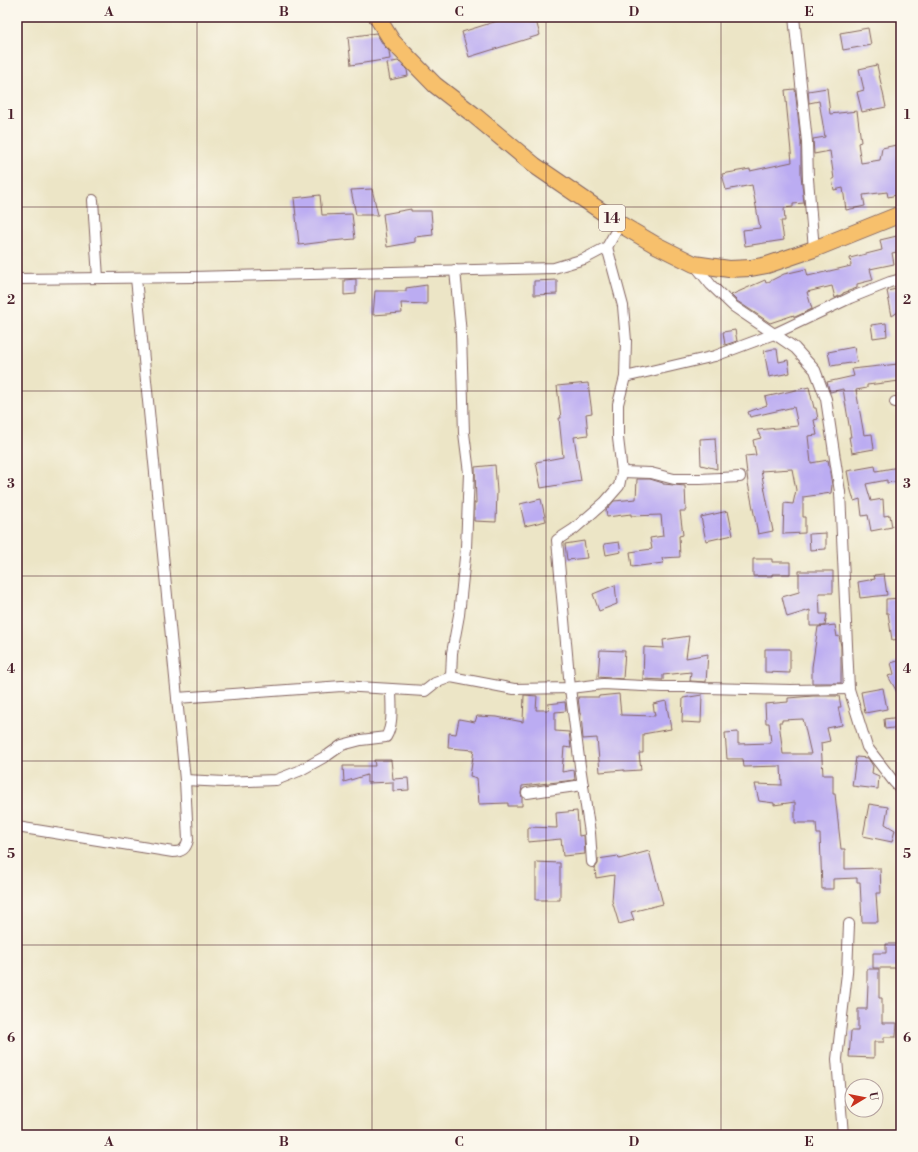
<svg xmlns="http://www.w3.org/2000/svg" width="918" height="1152" viewBox="0 0 918 1152" font-family="'Libre Bodoni',serif">
	<style>
		.building { fill: #bbacf2; fill-rule: evenodd }
		.lines { fill: none; stroke-linecap: round; stroke-linejoin: round }
		.minor-casing { stroke: #836461; stroke-width: 12 }
		.trunk-casing { stroke: #836461; stroke-width: 18 }
		.minor { stroke: #fff; stroke-width: 10 }
		.trunk { stroke: #f7c06c; stroke-width: 16 }
		.grid { fill: none; stroke: #4a1f2b; stroke-width: 1; stroke-opacity: 0.55 }
		.labels { text-anchor: middle; stroke-width: 3; stroke-linejoin: round; paint-order: stroke }
		.shield { fill: #fbf7ec; stroke: #7f6065; stroke-width: 1 }
		.shield-label { font-size: 15px; font-weight: bold; fill: #4a1f2b }
		.neatline { fill: none; stroke: #4a1f2b; stroke-width: 1.5 }
		.grid-label { font-size: 13px; text-anchor: middle; font-weight: bold; fill: #4a1f2b }
	</style>
	<rect width="100%" height="100%" fill="#fbf7ec"/>
	<filter id="ink" filterUnits="userSpaceOnUse"><feTurbulence type="fractalNoise" baseFrequency=".025" numOctaves="2"/><feDisplacementMap in="SourceGraphic" scale="8" xChannelSelector="R" yChannelSelector="G"/><feConvolveMatrix kernelMatrix="1 2 1 2 8 2 1 2 1" color-interpolation-filters="sRGB"/></filter>
	<filter id="wash" filterUnits="userSpaceOnUse"><feTurbulence type="fractalNoise" baseFrequency=".012" numOctaves="4" result="noise"/><feDisplacementMap in="SourceGraphic" scale="16" xChannelSelector="R" yChannelSelector="G"/><feGaussianBlur stdDeviation="0.9" result="paint"/><feColorMatrix in="noise" values="0 0 0 0 0 0 0 0 0 0 0 0 0 0 0 0 0 1.4 0 .05"/><feComposite in="paint" operator="in"/></filter>
	<g filter="url(#wash)">
		<rect width="100%" height="100%" fill="#ece5c6"/>
		<g id="blocks">
			<g class="building">
				<path d="M510,17h25l5,18 -71,22 -7,-25z"/>
				<path d="M868,28l3,17 -28,5 -3,-17z"/>
				<path d="M376,33l8,13 5,5 1,8 -39,6 -3,-28z"/>
				<path d="M398,61l9,9 1,6 -18,4 -3,-17z"/>
				<path d="M877,65l9,42 -24,5 -5,-20 7,-2 -5,-21z"/>
				<path d="M827,88l3,26 27,-3 4,31 -3,1 3,20 19,-3 2,-12 19,-4v50l-13,3 -1,-5 -24,3 2,11 -19,4 -3,-22 -9,2 -2,-11h2l-4,-28 -16,3 -1,-15 12,-2 -6,-36 -10,2 -1,-12z"/>
				<path d="M795,89l6,53v33l3,28 -11,1v3l-9,1 1,13h-4l3,19 -39,6 -2,-16 17,-2 -8,-43 -26,5 -4,-16 28,-5v2l42,-9 -7,-72z"/>
				<path d="M372,189l6,26h-22l-5,-25z"/>
				<path d="M320,195l2,20 30,-1 3,25 -24,2 -32,4 -5,-47z"/>
				<path d="M411,209v2h20l2,24 -18,2v5l-28,5 -4,-33z"/>
				<path d="M901,235v16l-9,2 2,11 -24,5 3,11 -16,4v4l-14,5v1l-8,4 -3,-12 -25,6 5,17 -17,8h-1v-2l-24,8 -33,-22 -6,-6 34,-15 1,3 18,-9 22,-5 2,7 43,-10 -1,-8 32,-8 -2,-10z"/>
				<path d="M356,279v15l-12,1v-15z"/>
				<path d="M557,280v14l-23,1v-14z"/>
				<path d="M427,285v19l-26,-1 1,10 -29,2 2,-24h31v-3z"/>
				<path d="M901,288v22l-9,6 -5,-25z"/>
				<path d="M886,323l1,13 -14,2 -2,-13z"/>
				<path d="M735,330l2,11 -12,4 -2,-13z"/>
				<path d="M854,347l3,15 -26,4 -3,-14z"/>
				<path d="M773,349h4l2,13 9,-2 2,13 -21,4 -5,-26z"/>
				<path d="M898,364l2,17 -33,4v3l-11,2 8,45 8,-1 2,15 -22,4 -3,-16h2l-8,-48 -13,3 -3,-10 27,-6 -2,-7z"/>
				<path d="M588,383l4,30 -6,1 2,21 -14,2 7,44 -40,7 -5,-26 27,-5 -4,-39h2l-4,-32z"/>
				<path d="M809,387l5,21h2l2,11 -4,1 3,15 -9,1 3,27 17,-3 4,25 -1,8 -28,4v20h2v16l-22,1 1,-31 9,1 3,-14 -4,-21 -31,2 12,60 -15,3 -10,-51 -3,-27 11,-1 -3,-15 8,-2 -4,-8 41,-4 -4,-19 -44,10 -2,-5 19,-7 -2,-8z"/>
				<path d="M715,438l2,31 -16,-4 -1,-26z"/>
				<path d="M495,465l2,26 -1,31 -22,-1v-18h2l-1,-36z"/>
				<path d="M875,466l1,5 23,-4 2,14 -14,2v-3l-21,4 5,17 12,-2 1,17 6,-1 2,12 -21,4 -3,-16 -6,1 -2,-17 -6,2 -4,-14 -3,-16z"/>
				<path d="M637,479h13l13,4v1l22,2 1,25h-6l3,24 -4,1 1,21 -18,1 1,5 -31,4 -2,-15 22,-3 -2,-11 13,-2 -2,-21 -30,1v-2l-24,3 -1,-7 8,-9 22,-2z"/>
				<path d="M541,499l5,22 -21,5 -5,-22z"/>
				<path d="M728,511l5,24 -27,6 -5,-24z"/>
				<path d="M826,533v16l-16,1 -1,-16z"/>
				<path d="M584,541l3,17 -20,2 -2,-16z"/>
				<path d="M619,542l2,10 -15,3 -2,-11z"/>
				<path d="M753,559h19v3h18v12h-18v2h-19z"/>
				<path d="M799,571h34v22h-14l1,21h7l-2,12h-15v-16l-23,7 -5,-20 17,-5z"/>
				<path d="M884,574l3,21 -27,3 -2,-16 17,-3 -1,-4z"/>
				<path d="M615,585l2,19 -18,7 -6,-17z"/>
				<path d="M901,598v41l-9,1 -4,-27h-2v-14z"/>
				<path d="M835,625l2,12 2,-1 2,10v37h-29v-16l6,-40z"/>
				<path d="M689,636l-3,22 22,-4 -2,28 -16,-1 1,-9 -28,3v5l-20,-1 1,-32 20,1 -1,-8z"/>
				<path d="M765,649h25v24l-25,-1z"/>
				<path d="M600,650l25,1 -2,28 -25,-2z"/>
				<path d="M901,660v39l-13,-23 6,-2 -3,-11z"/>
				<path d="M883,688l4,21 -22,4 -4,-21z"/>
				<path d="M619,694l2,21 34,1 -2,-12 13,-3 5,28 -28,5v19h-4l2,17 -17,1v-1l-24,2 -3,-34 -14,1 -2,-25h-1l-2,-17h21v-1z"/>
				<path d="M524,695l13,1 -1,14h13l-1,-6 17,-2 1,9 -11,1v19l14,1 2,16 -7,-1 -2,25 12,-2 1,10 -53,6 -1,8 1,3v9h-14v-3l-29,1 -2,-26 -7,-2 4,-26 -26,-2 1,-15 7,1 3,-15 16,3 2,-6 20,1 26,5z"/>
				<path d="M702,695l-1,28 -19,-1 1,-24z"/>
				<path d="M813,696h26l2,11h-3l4,18 -15,3 3,13 -9,2 2,32h10v19h2l6,55h4v20l35,-1 1,25h-5l2,29h-16l-2,-40h-3v-4l-24,1v10h-11l-2,-55h-3l-1,-11h-21v-21l-21,3v-2l-15,-2 -4,-17 27,1 -1,-19 -37,1 -1,-8h-16l-2,-26 13,-1v12l33,-1 -2,-20h-3l-1,-19 23,-2v-4zM803,719l8,35h-28l-4,-32h3v-2z"/>
				<path d="M901,717v10l-16,2 -1,-10z"/>
				<path d="M856,757l12,1 5,8 -1,7 7,3 -1,13 -26,-3z"/>
				<path d="M374,760h17l2,19 15,-1 1,12 -16,1v-9l-26,1v-8l-23,7 -1,-16h32z"/>
				<path d="M869,804l19,3 -3,17 10,6 -3,12 -29,-6z"/>
				<path d="M577,811l2,25 5,-1 1,19 -22,2 -2,-17 -33,3v-15l29,1 -1,-15z"/>
				<path d="M649,851l14,53 -32,8 3,8 -15,4 -7,-23 2,-26 -18,3 -1,-10 3,-4v-5l20,-3 1,3z"/>
				<path d="M536,862l24,1v37h-24z"/>
				<path d="M886,944h14v24h-27v-15h13z"/>
				<path d="M867,969h12v29h3v25h15l-1,14h-12v5h-10v16l-25,-1 2,-26h7v-22h9l1,-26h-1z"/>
			</g>
		</g>
	</g>
	<g filter="url(#ink)">
		<use href="#blocks" fill-opacity="0" stroke="#836461" stroke-width="1"/>
		<g class="lines">
			<defs>
				<g id="minor">
					<path d="M794,17l13,125 1,37 6,70"/>
					<path d="M93,200l5,78"/>
					<path d="M694,264l17,21 22,21 62,42 20,22 11,29 14,93 9,197 18,58 27,35 7,7"/>
					<path d="M17,279l175,-2 362,-9 30,-9 23,-12 13,-23"/>
					<path d="M625,377l90,-21 59,-22 76,-36 40,-16 11,-3"/>
					<path d="M895,402h6"/>
					<path d="M622,472l29,1 23,6h26l40,-2"/>
					<path d="M451,677l1,-24 7,-38 7,-67 3,-75 -5,-40 -3,-99 -6,-64"/>
					<path d="M177,698l165,-12 83,5 10,-8 16,-6 63,12 56,-1 33,-4 60,3h26l16,1 86,2 58,-1"/>
					<path d="M185,780l40,2 51,-2 23,-9 29,-16 14,-10 19,-5 25,-3c8,-13 5,-33 5,-48"/>
					<path d="M527,793l56,-8"/>
					<path d="M17,827l156,25c9,0 13,-3 15,-12l-3,-60 -49,-502"/>
					<path d="M592,862l-2,-29 -10,-67 -10,-78 -13,-148 17,-11 31,-27 14,-16 3,-14 -4,-34v-34l7,-27 1,-36 -3,-35 -16,-59"/>
					<path d="M843,1135l-6,-76 10,-86 2,-49"/>
				</g>
				<path id="trunk" d="M377,17l15,24 43,44 39,30 60,50 86,59 34,20 40,20 35,5 22,-1 16,-3 47,-16 87,-35"/>
			</defs>
			<use href="#minor" class="minor-casing"/>
			<use href="#trunk" class="trunk-casing"/>
			<use href="#minor" class="minor"/>
			<use href="#trunk" class="trunk"/>
		</g>
	</g>
	<path class="grid" d="M197,17v1118M372,17v1118M546,17v1118M721,17v1118M17,207h884M17,391h884M17,576h884M17,761h884M17,945h884"/>
	<g class="labels">
		<rect class="shield" x="599" y="205" width="26" height="26" rx="3"/>
		<g class="shield-label">
			<text x="612" y="223">14</text>
		</g>
	</g>
	<rect width="918" height="1152" fill="none" stroke="#fbf7ec" stroke-width="44"/>
	<g transform="translate(864 1098) rotate(80)"><circle r="19" fill="#fbf7ec" stroke="#b4a19f"/>
	<path d="M0-3L7 15L0 10L-7 15Z" fill="#c8321e"/>
	<text y="-6" font-size="11" font-weight="bold" text-anchor="middle" fill="#4a1f2b">U</text>
	</g>
	<rect x="22" y="22" width="874" height="1108" class="neatline"/>
	<g class="grid-label">
		<text x="109" y="16">A</text>
		<text x="284" y="16">B</text>
		<text x="459" y="16">C</text>
		<text x="634" y="16">D</text>
		<text x="809" y="16">E</text>
		<text x="11" y="119">1</text>
		<text x="907" y="119">1</text>
		<text x="11" y="304">2</text>
		<text x="907" y="304">2</text>
		<text x="11" y="488">3</text>
		<text x="907" y="488">3</text>
		<text x="11" y="673">4</text>
		<text x="907" y="673">4</text>
		<text x="11" y="858">5</text>
		<text x="907" y="858">5</text>
		<text x="11" y="1042">6</text>
		<text x="907" y="1042">6</text>
		<text x="109" y="1146">A</text>
		<text x="284" y="1146">B</text>
		<text x="459" y="1146">C</text>
		<text x="634" y="1146">D</text>
		<text x="809" y="1146">E</text>
	</g>
</svg>
